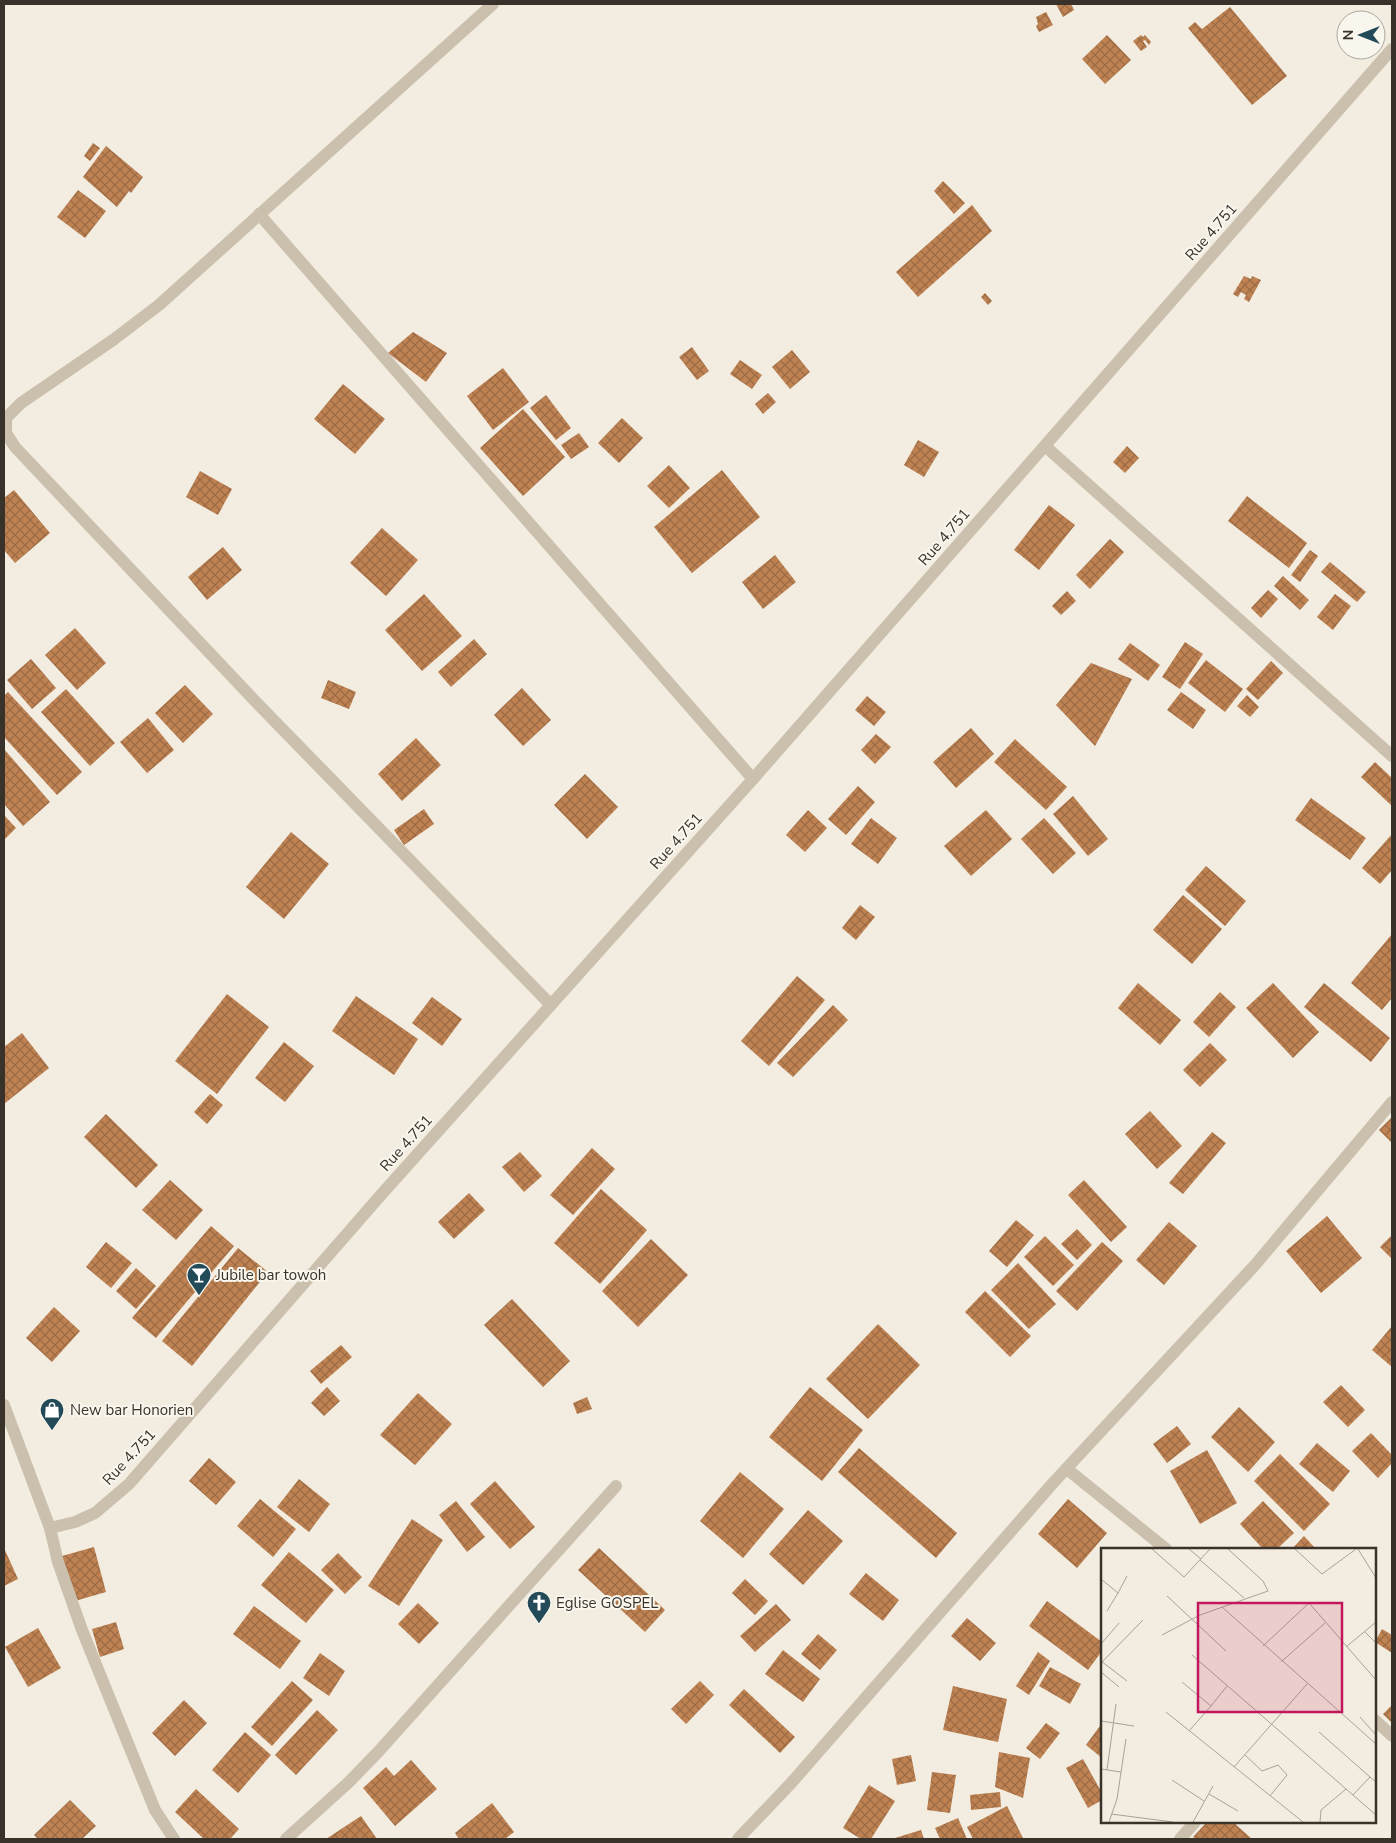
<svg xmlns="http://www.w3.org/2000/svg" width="1396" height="1843" viewBox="0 0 1396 1843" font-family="'Nunito Sans',sans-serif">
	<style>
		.building { fill: url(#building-cross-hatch) }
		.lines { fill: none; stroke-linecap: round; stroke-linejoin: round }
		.minor { stroke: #cac0ad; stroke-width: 12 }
		.labels { text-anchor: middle; stroke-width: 4; stroke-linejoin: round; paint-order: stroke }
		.street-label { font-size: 15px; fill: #38322b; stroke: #f9f6ed }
		.poi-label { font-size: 15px; fill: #38322b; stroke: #f9f6ed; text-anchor: start }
		.inset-road { fill: none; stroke: #a8a298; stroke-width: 1 }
		.view { fill: #c2185b; fill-opacity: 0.15; stroke: #c2185b; stroke-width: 2.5 }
		.inset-edge { fill: none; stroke: #38322b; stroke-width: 2.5 }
	</style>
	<defs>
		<pattern id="building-cross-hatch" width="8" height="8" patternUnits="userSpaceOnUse" patternTransform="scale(1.25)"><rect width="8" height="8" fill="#bf8252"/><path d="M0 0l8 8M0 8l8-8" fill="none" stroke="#9c6b44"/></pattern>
	</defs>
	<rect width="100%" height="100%" fill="#f2ede0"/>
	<g class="building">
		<path d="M1056,4h15l3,6 -11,7z"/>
		<path d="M1230,7l57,69 -35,29 -64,-77 7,-6 7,7z"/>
		<path d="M1046,12l7,13 -14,7 -3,-6 2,-2 -2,-7z"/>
		<path d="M1107,35l24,25 -26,24 -23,-25z"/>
		<path d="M1141,35l2,2 2,-2 6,7 -2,3 -4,-5 -2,1 4,6 -6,4 -8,-10z"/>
		<path d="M93,143l7,5 -10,13 -6,-5z"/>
		<path d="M106,146l37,31 -12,16 -2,-2 -12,16 -34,-30z"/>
		<path d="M943,181l22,22 -11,11 -20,-23z"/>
		<path d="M78,190l28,21 -21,27 -28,-21z"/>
		<path d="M972,205l20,26 -74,66 -22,-25z"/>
		<path d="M1244,276l7,3 1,-3 9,4 -12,22 -5,-3 2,-4 -5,-3 -3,5 -5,-3z"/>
		<path d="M985,293l7,8 -4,4 -7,-8z"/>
		<path d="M413,332l34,21 -21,29 -38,-29z"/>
		<path d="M692,347l17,24 -12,9 -18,-23z"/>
		<path d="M792,350l18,22 -20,17 -18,-22z"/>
		<path d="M740,360l22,15 -10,14 -22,-15z"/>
		<path d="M503,368l26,34 -36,28 -26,-34z"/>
		<path d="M343,384l42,35 -30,35 -41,-35z"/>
		<path d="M768,393l8,9 -13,12 -8,-10z"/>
		<path d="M546,395l25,33 -15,12 -26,-32z"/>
		<path d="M523,409l42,48 -42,39 -43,-48z"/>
		<path d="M622,418l21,20 -24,25 -21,-20z"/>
		<path d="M579,433l10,14 -18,12 -10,-14z"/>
		<path d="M918,440l21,12 -15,25 -20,-12z"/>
		<path d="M1127,446l12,12 -14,15 -12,-11z"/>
		<path d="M669,465l21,23 -21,20 -22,-22z"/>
		<path d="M722,470l38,47 -68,56 -38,-46z"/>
		<path d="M200,471l32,18 -14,26 -32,-18z"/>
		<path d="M14,490l36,43 -35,30 -11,-13v-52z"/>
		<path d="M1247,496l60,47 -18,25 -61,-47z"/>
		<path d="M1049,505l26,20 -36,45 -25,-20z"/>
		<path d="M382,528l36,32 -32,36 -36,-33z"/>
		<path d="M1110,539l14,13 -34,37 -14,-14z"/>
		<path d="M223,547l19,23 -35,30 -19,-23z"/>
		<path d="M1310,550l8,6 -18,26 -9,-7z"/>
		<path d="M775,555l21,27 -33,27 -21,-27z"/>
		<path d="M1330,562l36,30 -9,10 -36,-30z"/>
		<path d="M1283,576l26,24 -9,10 -26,-24z"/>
		<path d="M1268,590l10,9 -17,19 -10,-10z"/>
		<path d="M1067,591l9,10 -15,14 -9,-9z"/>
		<path d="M424,594l38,42 -40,35 -37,-41z"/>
		<path d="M1335,594l16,12 -18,24 -16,-13z"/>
		<path d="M75,628l31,35 -29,27 -32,-35z"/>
		<path d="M474,639l13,15 -36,33 -13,-15z"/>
		<path d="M1185,642l18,12 -23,35 -18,-12z"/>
		<path d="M1130,643l30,22 -12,16 -30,-22z"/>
		<path d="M31,659l25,29 -24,21 -25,-29z"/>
		<path d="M1206,660l37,29 -18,23 -37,-29z"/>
		<path d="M1271,661l12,12 -25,27 -12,-11z"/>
		<path d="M1091,663l41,16 -37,67 -39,-41z"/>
		<path d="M328,680l28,12 -7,17 -28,-11z"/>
		<path d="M185,685l28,29 -30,29 -28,-30z"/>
		<path d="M522,688l29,32 -28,26 -29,-31z"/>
		<path d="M66,689l49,54 -25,23 -49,-54z"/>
		<path d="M8,692l74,80 -25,23 -53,-58v-41z"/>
		<path d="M1181,692l25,18 -13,19 -26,-19z"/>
		<path d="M1247,695l12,12 -9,10 -13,-11z"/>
		<path d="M867,696l19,16 -12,14 -19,-16z"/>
		<path d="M148,718l26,32 -27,23 -27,-31z"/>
		<path d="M971,728l23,26 -38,34 -23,-26z"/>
		<path d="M876,734l15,13 -16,17 -14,-14z"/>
		<path d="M416,738l25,27 -39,36 -24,-27z"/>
		<path d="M1015,739l52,48 -21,23 -52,-48z"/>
		<path d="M4,749l46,53 -27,24 -19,-22z"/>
		<path d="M1375,762l17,16v28l-31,-29z"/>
		<path d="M585,774l33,33 -31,32 -33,-34z"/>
		<path d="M858,786l17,16 -29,33 -18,-16z"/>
		<path d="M1073,796l35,43 -20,17 -35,-42z"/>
		<path d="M1311,798l55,40 -16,22 -55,-40z"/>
		<path d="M424,809l10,15 -30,21 -10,-15z"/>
		<path d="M808,810l19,18 -22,24 -19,-17z"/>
		<path d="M986,810l26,29 -41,37 -27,-30z"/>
		<path d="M4,815l12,13 -12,12z"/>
		<path d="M871,818l26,20 -19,26 -27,-20z"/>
		<path d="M1044,818l32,35 -23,21 -32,-35z"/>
		<path d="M291,832l38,32 -45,55 -38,-32z"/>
		<path d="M1392,834v36l-12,14 -18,-16z"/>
		<path d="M1206,866l40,35 -21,25 -40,-36z"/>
		<path d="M1183,895l39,34 -30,35 -39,-34z"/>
		<path d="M860,905l15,12 -19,23 -14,-12z"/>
		<path d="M1392,934v64l-10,12 -31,-27z"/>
		<path d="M797,976l28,24 -56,66 -28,-25z"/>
		<path d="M1138,983l43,37 -21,25 -42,-37z"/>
		<path d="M1273,983l46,49 -26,26 -47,-50z"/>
		<path d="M1324,983l66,55 -19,24 -67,-55z"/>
		<path d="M1220,992l16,15 -27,30 -16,-15z"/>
		<path d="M227,994l42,33 -52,67 -42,-33z"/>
		<path d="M356,996l62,43 -24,36 -62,-44z"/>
		<path d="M432,997l30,22 -20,27 -30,-23z"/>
		<path d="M833,1005l15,15 -55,57 -16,-14z"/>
		<path d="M22,1033l27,35 -45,36v-57z"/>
		<path d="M284,1042l30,24 -29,36 -30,-24z"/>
		<path d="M1210,1043l17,17 -27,27 -17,-17z"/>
		<path d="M210,1094l13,11 -16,19 -13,-12z"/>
		<path d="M1150,1111l32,35 -25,23 -32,-35z"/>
		<path d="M106,1114l52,51 -22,23 -52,-51z"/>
		<path d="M1392,1117v26l-13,-13z"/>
		<path d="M1212,1132l14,11 -43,51 -14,-11z"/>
		<path d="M592,1148l23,21 -42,46 -23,-20z"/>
		<path d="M520,1152l22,24 -18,16 -22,-25z"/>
		<path d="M170,1180l33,30 -27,30 -34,-30z"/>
		<path d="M1084,1180l43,47 -16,15 -43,-47z"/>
		<path d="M601,1189l46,41 -47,54 -46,-41z"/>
		<path d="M469,1193l16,17 -31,29 -16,-17z"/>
		<path d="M1327,1216l35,42 -41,35 -35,-42z"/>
		<path d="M1016,1220l18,15 -27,32 -18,-16z"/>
		<path d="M1169,1222l28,24 -33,39 -28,-25z"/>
		<path d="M211,1226l23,20 -78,92 -24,-20z"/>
		<path d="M1077,1229l15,16 -15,15 -16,-16z"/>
		<path d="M1392,1235v24l-12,-12z"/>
		<path d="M1045,1236l29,29 -21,21 -29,-29z"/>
		<path d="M651,1239l37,36 -50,52 -36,-36z"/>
		<path d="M106,1242l26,21 -21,25 -25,-21z"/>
		<path d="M1102,1242l21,19 -46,50 -21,-20z"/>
		<path d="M238,1248l30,24 -76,94 -30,-25z"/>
		<path d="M1018,1263l38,41 -27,25 -38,-39z"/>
		<path d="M136,1268l20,18 -20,23 -20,-18z"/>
		<path d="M985,1291l46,45 -21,21 -45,-45z"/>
		<path d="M512,1299l58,62 -27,26 -59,-62z"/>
		<path d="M54,1307l26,24 -28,31 -26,-24z"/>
		<path d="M878,1324l42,41 -52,54 -42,-40z"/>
		<path d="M1392,1326v41l-20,-17z"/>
		<path d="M341,1345l11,12 -31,27 -11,-13z"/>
		<path d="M1341,1385l24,25 -17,17 -25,-25z"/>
		<path d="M327,1387l13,14 -16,15 -13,-13z"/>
		<path d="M810,1387l53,43 -41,51 -53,-44z"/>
		<path d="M418,1393l34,31 -37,41 -35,-30z"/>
		<path d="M587,1397l5,12 -15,5 -4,-11z"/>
		<path d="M1239,1407l36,35 -27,30 -37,-35z"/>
		<path d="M1177,1426l14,18 -24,19 -14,-19z"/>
		<path d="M1371,1433l21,22v8l-14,15 -26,-27z"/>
		<path d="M1317,1443l33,28 -17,21 -34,-28z"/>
		<path d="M859,1448l98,85 -21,25 -98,-86z"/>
		<path d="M1207,1450l30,53 -37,21 -30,-53z"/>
		<path d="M1280,1454l50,50 -26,27 -50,-50z"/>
		<path d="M209,1458l27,24 -20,23 -27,-24z"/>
		<path d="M740,1472l44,37 -41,49 -43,-37z"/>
		<path d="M299,1479l31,25 -21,28 -32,-25z"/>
		<path d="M495,1481l40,46 -25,22 -40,-45z"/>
		<path d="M260,1499l36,30 -23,28 -36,-31z"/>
		<path d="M1068,1499l39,34 -30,35 -39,-34z"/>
		<path d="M456,1501l29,36 -18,15 -28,-37z"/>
		<path d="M1263,1501l31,32 -17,16h-14l-23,-25z"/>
		<path d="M808,1510l35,31 -40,44 -34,-31z"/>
		<path d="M412,1519l31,21 -44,66 -31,-20z"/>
		<path d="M1304,1536l11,12 -1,1h-22z"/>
		<path d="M94,1547l12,45 -31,9 -13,-45z"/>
		<path d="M4,1548l14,31 -14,7z"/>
		<path d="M599,1548l66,62 -20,22 -67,-62z"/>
		<path d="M289,1552l45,38 -28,33 -45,-38z"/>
		<path d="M338,1553l24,24 -17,17 -24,-24z"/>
		<path d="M866,1573l33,27 -16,21 -34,-27z"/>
		<path d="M745,1579l23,22 -13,14 -23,-22z"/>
		<path d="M1047,1601l55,41v9l-14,19 -59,-44z"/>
		<path d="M418,1603l21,20 -20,21 -21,-20z"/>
		<path d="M776,1604l15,16 -36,32 -15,-16z"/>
		<path d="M254,1606l47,35 -21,28 -47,-35z"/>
		<path d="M967,1618l29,25 -16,18 -29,-25z"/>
		<path d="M116,1622l8,27 -24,8 -8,-28z"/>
		<path d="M38,1628l23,40 -33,19 -23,-40z"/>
		<path d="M1382,1629l10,6v18l-17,-11z"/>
		<path d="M818,1634l19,16 -17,20 -19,-16z"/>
		<path d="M783,1650l37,29 -17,23 -38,-28z"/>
		<path d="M1038,1652l12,9 -21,34 -13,-9z"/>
		<path d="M320,1653l25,18 -16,25 -26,-18z"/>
		<path d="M1050,1667l31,17 -11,20 -31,-18z"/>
		<path d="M292,1681l21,19 -41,46 -21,-19z"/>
		<path d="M700,1681l14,14 -28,29 -15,-15z"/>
		<path d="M953,1686l54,13 -9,43 -55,-12z"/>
		<path d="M744,1689l51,48 -15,16 -51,-48z"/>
		<path d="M184,1700l23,23 -32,33 -23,-23z"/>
		<path d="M1392,1705v18l-9,-9z"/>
		<path d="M317,1710l21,20 -42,45 -21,-20z"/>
		<path d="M1046,1723l14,10 -20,26 -14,-11z"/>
		<path d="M1102,1723v35l-16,-13z"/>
		<path d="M245,1732l26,23 -33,38 -26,-23z"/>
		<path d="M999,1752l31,6 -7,40 -28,-11z"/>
		<path d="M911,1755l5,26 -19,4 -5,-26z"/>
		<path d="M1083,1759l19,34v7l-14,8 -22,-40z"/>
		<path d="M411,1760l26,29 -42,37 -32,-38 23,-21 8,9z"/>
		<path d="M932,1772l24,3 -6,38 -23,-3z"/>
		<path d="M869,1785l26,16 -24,38h-10l-18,-11z"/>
		<path d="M196,1789l43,40 -9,10h-26l-29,-27z"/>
		<path d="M1000,1792l1,15 -30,3 -1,-15z"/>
		<path d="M70,1800l26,26 -14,13h-44l-4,-4z"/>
		<path d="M492,1803l22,29 -9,7h-46l-4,-6z"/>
		<path d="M1007,1806l16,32 -50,1 -6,-12z"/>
		<path d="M361,1816l16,23h-51z"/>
		<path d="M958,1818l9,21h-27l-5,-11z"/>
		<path d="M1207,1822h26l19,17h-56l-3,-2z"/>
		<path d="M921,1830l3,9h-28l-1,-1z"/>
	</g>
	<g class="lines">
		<g class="minor">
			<path d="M493,4l-334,301 -46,35 -92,63 -15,15v15l9,14 240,254 296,304"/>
			<path d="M259,214c166,188 329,378 494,565"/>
			<path d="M1045,446l347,310"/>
			<path d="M4,1405l46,123 8,34 24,68 73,180 19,29"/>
			<path d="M1067,1469l99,80"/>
			<path d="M50,1528l25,-6 20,-9 34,-29 251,-288 373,-417 639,-730"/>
			<path d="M1375,1720l17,16"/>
			<path d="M286,1839l63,-57 30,-31 237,-265"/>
			<path d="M738,1839l55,-58 260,-298 202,-218 137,-163"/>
			<path d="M1180,1839l15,-17"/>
		</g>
	</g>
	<defs>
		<symbol id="bar-pin" viewBox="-11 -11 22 30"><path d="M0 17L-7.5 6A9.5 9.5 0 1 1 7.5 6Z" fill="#234a58" stroke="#f9f6ed"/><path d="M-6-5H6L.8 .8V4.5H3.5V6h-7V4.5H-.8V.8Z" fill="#fff"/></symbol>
		<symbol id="shop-pin" viewBox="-11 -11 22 30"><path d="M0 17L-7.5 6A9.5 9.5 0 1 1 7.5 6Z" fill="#234a58" stroke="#f9f6ed"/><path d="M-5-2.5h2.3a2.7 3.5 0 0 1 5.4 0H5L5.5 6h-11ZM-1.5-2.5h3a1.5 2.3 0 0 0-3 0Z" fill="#fff"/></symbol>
		<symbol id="church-pin" viewBox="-11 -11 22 30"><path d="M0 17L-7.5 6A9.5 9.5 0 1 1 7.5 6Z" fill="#234a58" stroke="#f9f6ed"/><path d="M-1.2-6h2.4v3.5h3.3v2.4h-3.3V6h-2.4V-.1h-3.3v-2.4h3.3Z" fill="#fff"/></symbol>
	</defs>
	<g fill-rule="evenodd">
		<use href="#bar-pin" x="185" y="1261" width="28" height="38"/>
		<use href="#shop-pin" x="38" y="1396" width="28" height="38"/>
		<use href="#church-pin" x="525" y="1589" width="28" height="38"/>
	</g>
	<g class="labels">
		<g class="street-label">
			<text transform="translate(1211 232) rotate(-49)" y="5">Rue 4.751</text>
			<text transform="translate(944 537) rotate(-49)" y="5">Rue 4.751</text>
			<text transform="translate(676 841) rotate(-48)" y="5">Rue 4.751</text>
			<text transform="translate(406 1143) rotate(-48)" y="5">Rue 4.751</text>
			<text transform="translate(129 1457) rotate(-47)" y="5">Rue 4.751</text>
		</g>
		<g class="poi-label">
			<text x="216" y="1280">Jubile bar towoh</text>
			<text x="70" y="1415">New bar Honorien</text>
			<text x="556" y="1608">Eglise GOSPEL</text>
		</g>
	</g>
	<g transform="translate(1101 1548)">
		<rect width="275" height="275" fill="#f2ede0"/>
		<path class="inset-road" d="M51,1l32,28 26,-28M88,1l12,10M194,1l27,25 34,-25M257,1l18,29M99,12l44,38M0,31l17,14 -11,18M17,45l9,-17M66,48l59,55M121,59l154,137M264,84l11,11M61,87l38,-20 68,-24 -5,-10 -35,-32M0,96l18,-21M162,98l46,-43 67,77M245,99l30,-25M91,107l184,160M0,113l26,20M1,114l41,-42M180,114l44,-39M0,124l18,15M81,134l29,24 16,-20M65,164l137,110M259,169l16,18M0,173l33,5M88,183l22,-25M218,184l51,45M144,207l17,16 16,-6 9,10 -17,21M133,219l73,-83M0,221l20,3M6,222l9,-66M71,232l32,21M108,246l29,17M252,247l17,-18 6,5M10,266l62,8M8,274l8,-23 9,-60M92,274l20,-36M219,274l1,-12 25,-21"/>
		<path class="view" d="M97,55h144v109h-144z"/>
		<rect width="275" height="275" class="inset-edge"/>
	</g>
	<rect width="1396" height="1843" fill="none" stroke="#38322b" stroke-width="10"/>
	<g transform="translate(1361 35) rotate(270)"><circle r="24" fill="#f9f6ed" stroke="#aca89f"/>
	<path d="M0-4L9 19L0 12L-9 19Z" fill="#234a58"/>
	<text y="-8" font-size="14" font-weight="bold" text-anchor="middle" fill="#38322b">N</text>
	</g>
</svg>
